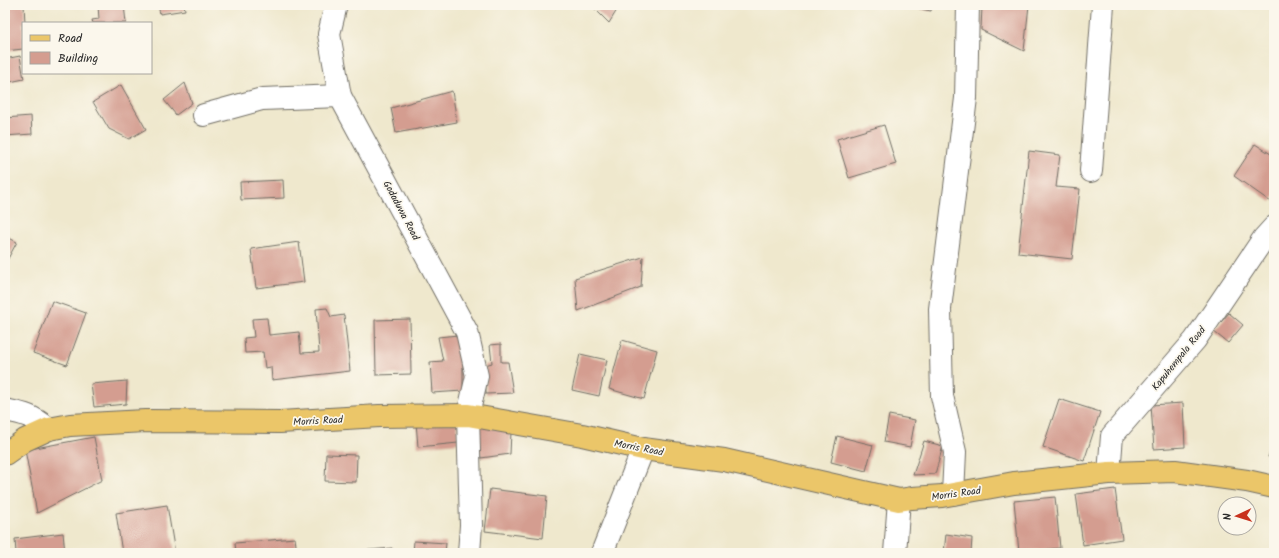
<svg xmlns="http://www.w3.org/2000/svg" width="1279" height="558" viewBox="0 0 1279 558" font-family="Kalam,sans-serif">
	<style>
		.building { fill: #d49d90 }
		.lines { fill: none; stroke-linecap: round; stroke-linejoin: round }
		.minor-casing { stroke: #706d64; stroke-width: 24 }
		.major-casing { stroke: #706d64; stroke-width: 24 }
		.minor { stroke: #fff; stroke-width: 22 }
		.major { stroke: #ebc669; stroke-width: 22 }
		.labels { text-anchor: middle; stroke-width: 3.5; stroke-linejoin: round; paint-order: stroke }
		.street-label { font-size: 10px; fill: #2b2b2b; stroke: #fbf7ec }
	</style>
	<rect width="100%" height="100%" fill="#fbf7ec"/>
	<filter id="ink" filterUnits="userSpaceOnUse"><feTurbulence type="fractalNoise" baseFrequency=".025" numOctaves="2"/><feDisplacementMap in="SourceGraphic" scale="8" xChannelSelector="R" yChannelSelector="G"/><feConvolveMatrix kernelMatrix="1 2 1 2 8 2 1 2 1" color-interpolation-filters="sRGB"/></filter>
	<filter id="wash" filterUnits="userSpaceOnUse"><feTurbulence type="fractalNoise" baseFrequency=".012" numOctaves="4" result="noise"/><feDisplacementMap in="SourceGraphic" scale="16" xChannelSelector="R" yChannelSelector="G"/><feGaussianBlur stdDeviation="0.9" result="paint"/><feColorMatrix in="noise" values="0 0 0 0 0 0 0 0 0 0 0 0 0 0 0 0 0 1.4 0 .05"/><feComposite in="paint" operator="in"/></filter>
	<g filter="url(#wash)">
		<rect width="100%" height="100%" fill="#efe8cd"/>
		<g id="blocks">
			<g class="building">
				<path d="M5,5h19l1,18h-2v26l-18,2z"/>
				<path d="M98,5h26l2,18h-33l-1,-3 7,-1z"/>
				<path d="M158,5h26l1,5 -25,4z"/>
				<path d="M591,5h29l-11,18z"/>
				<path d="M901,5h31l-1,6z"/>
				<path d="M982,5h47l-5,46 -43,-21z"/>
				<path d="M20,56l4,23 -19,4v-24z"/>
				<path d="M185,83l7,20 -16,12 -12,-15z"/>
				<path d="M121,85l25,44 -17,10 -20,-10 -16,-27z"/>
				<path d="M452,91l5,31 -61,11 -5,-25z"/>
				<path d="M31,116l1,18 -27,2v-18z"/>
				<path d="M884,125l12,39 -47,14 -12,-39z"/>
				<path d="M1255,144l19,12v41l-3,5 -37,-26z"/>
				<path d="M1029,151l31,4 -4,32 24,2 -8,70 -54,-6z"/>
				<path d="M283,180l1,18 -43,2 -1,-18z"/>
				<path d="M5,236l12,6 -12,22z"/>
				<path d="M299,242l5,40 -48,6 -5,-39z"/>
				<path d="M643,257l-2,30 -63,24 -3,-33z"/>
				<path d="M52,301l34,12 -19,52 -34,-12z"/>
				<path d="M327,308l4,9 13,-2 6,56 -78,9 -1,-13 -6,1 -2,-16 -18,1 -1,-15 10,-1 -2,-18 15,-1 2,17 30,-3 2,21 18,-1 -3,-43z"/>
				<path d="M1229,313l14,12 -15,18 -15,-12z"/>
				<path d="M410,319l1,55 -35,1 -1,-55z"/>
				<path d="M458,335l5,22v34l-31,2 -2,-31 13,-1 -5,-24z"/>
				<path d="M622,340l35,10 -13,49 -35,-10z"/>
				<path d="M501,344v18h7l5,31 -27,1 -1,-29 7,-2 -2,-18z"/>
				<path d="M580,354l27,6 -8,36 -27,-6z"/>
				<path d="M127,381l-1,23 -32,3 -3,-23z"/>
				<path d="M1059,399l41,13 -16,49 -41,-14z"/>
				<path d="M1183,403l2,44 -31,2 -3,-44z"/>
				<path d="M889,415l26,5 -5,27 -26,-5z"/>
				<path d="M416,422l41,1 1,20 -40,4z"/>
				<path d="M475,424l36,8 -1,22 -29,4z"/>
				<path d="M837,436l36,9 -7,26 -35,-9z"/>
				<path d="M94,437l8,43 -65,33 -12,-63z"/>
				<path d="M924,441l19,5 -8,28 -22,1z"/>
				<path d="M1274,442v17l-6,-2z"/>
				<path d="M326,454l31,1 -1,27 -31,-1z"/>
				<path d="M490,489l57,7 -4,42 -58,-7z"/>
				<path d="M1115,489l7,50 -39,6 -7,-51z"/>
				<path d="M1055,497l5,51 -41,4 -5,-51z"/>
				<path d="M167,505l8,48h-53l-6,-40z"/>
				<path d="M63,533l2,20h-49l-1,-14z"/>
				<path d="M946,534l26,4 -1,15h-27z"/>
				<path d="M295,538l2,15h-61l-1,-10z"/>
				<path d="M414,541l32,2 -1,10h-32z"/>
				<path d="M392,548l1,5h-35v-2z"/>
			</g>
		</g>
	</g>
	<g filter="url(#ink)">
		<use href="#blocks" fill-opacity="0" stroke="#706d64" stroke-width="1"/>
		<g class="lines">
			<defs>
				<g id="minor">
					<path d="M336,5l-7,29 11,62 127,236 10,44 -9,39 3,110 -2,28"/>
					<path d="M204,115l58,-16 78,-3"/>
					<path d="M1091,171l12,-166"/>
					<path d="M5,410c21,4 27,6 44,19"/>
					<path d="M1109,473l3,-37 83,-96 69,-102 10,-11"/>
					<path d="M953,494l2,-42 -13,-56 -2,-87 26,-211 2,-93"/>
					<path d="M602,553l41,-104"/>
					<path d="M895,553l4,-53"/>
				</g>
				<path id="major" d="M5,454l20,-14 24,-11 21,-4 75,-4 135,1 99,-6 89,-1 114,20 61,14 81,11 175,40 13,-2 30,-2 72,-13 95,-10 66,-2 72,10 27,6"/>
			</defs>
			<use href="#minor" class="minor-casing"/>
			<use href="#major" class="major-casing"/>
			<use href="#minor" class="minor"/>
			<use href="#major" class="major"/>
		</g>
	</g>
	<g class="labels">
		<g class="street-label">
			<text transform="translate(402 210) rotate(62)" y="4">Godaduwa Road</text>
			<text transform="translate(1178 358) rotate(-51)" y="4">Kapuhempala Road</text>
			<text transform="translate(318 420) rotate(-3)" y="4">Morris Road</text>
			<text transform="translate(639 447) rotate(11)" y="4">Morris Road</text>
			<text transform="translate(956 493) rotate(-8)" y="4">Morris Road</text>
		</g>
	</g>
	<rect width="1279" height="558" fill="none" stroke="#fbf7ec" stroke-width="20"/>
	<rect x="22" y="22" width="130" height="52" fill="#fbf7ec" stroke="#a8a59f"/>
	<rect x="30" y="35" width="20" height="6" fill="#ebc669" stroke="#a8a59f"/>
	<text x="58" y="42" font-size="12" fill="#2b2b2b">Road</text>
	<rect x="30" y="52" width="20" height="12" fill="#d49d90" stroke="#a8a59f"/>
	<text x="58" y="62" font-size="12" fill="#2b2b2b">Building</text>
	<g transform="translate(1237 516) rotate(266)"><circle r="19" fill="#fbf7ec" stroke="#a8a59f"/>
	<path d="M0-3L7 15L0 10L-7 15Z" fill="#c8321e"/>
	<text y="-6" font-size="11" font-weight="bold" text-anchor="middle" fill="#2b2b2b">N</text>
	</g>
</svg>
